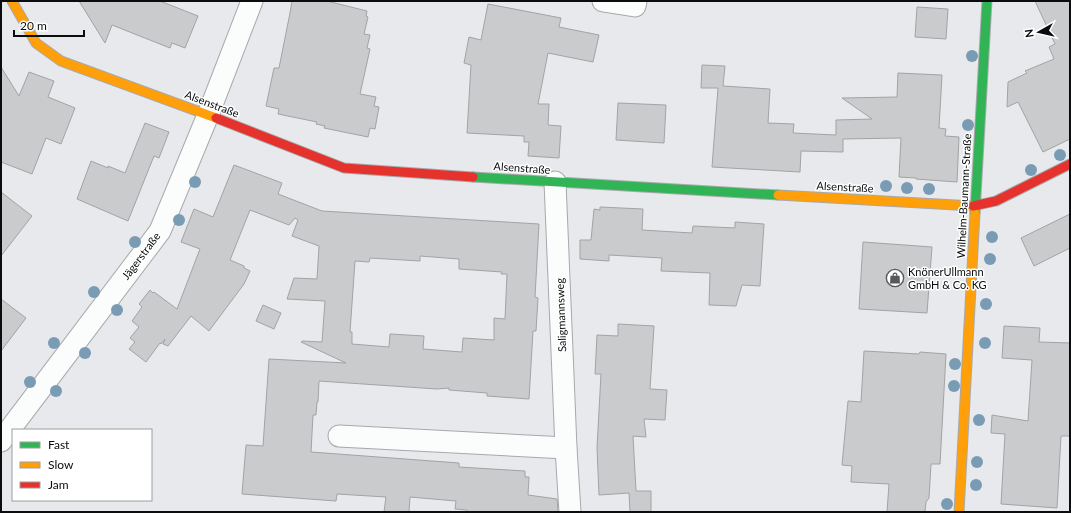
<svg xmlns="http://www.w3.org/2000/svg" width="1071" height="513" viewBox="0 0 1071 513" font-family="Lato,sans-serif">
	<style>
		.building { fill: #c9cbcd; stroke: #a1a3a4; fill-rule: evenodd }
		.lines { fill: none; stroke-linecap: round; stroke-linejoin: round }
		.street-casing { stroke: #a7a9ab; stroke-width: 23 }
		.fast-casing { stroke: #a7a9ab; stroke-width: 11 }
		.slow-casing { stroke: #a7a9ab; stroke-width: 11 }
		.jam-casing { stroke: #a7a9ab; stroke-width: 11 }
		.street { stroke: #fbfcfc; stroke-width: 21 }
		.fast { stroke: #30b455; stroke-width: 9 }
		.slow { stroke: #ff9f0a; stroke-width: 9 }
		.jam { stroke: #e5322d; stroke-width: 9 }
		.tree { fill: #7a9bb4 }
		.labels { text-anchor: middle; stroke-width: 3; stroke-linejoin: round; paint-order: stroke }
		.street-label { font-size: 11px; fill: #0a0c0d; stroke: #fff }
		.poi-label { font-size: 11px; fill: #0a0c0d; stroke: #fff; text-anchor: start }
	</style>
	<rect width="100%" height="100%" fill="#e7e9ec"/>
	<g class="building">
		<path d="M79,1h81l38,15 -13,32 -13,-5 -2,5 -58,-23 -7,18z"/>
		<path d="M292,1h35l40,10 -1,5 2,1 -4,17 6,1 -3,13 3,1 -10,45 16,3 -2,9 5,1 -4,22 -5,-1 -2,9 -44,-9 1,-2 -9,-2 1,-2 -39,-8 1,-5 -13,-3 8,-38h5l11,-55z"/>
		<path d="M1035,1h35v138l-27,13 -25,-50 -11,5 1,-25 19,-9 -2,-2 29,-12 -5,-12 6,-3z"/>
		<path d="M488,4l73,14 -2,9 40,8 -6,27 -45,-9 -10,51h11l-1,21 13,1 -2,32 -31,-2 1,-14h-5v-6l-57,-3 4,-68 -7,-2 5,-26 12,3z"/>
		<path d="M917,7l31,2 -2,30 -31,-2z"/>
		<path d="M702,65l23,1 -2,20 47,3 -2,34 26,1 -1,9 43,2v-15l36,-1 -30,-21 55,-1 1,-24 44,2 -3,53 7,1 -1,7 14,1 -2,45 -41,-3v-1l-17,-1 2,-39 -58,1v13l-42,-1 -1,21 -88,-5 6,-79h-17z"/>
		<path d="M1,67l18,29 10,-24 25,9 -6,16 27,11 -14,36 -15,-6 -14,36 -31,-12z"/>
		<path d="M618,103l48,2 -2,38 -48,-3z"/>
		<path d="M145,123l24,9 -10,26 -5,-2 -26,65 -51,-22 14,-38 17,7v-2l17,7z"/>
		<path d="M234,165l48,18 -4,11 44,17 217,13 -4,73 3,1 -2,33h-3l-4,68 -42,-3v-3l-38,-3v-2l-12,1 -118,-8 -1,21h-1l-1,13h-3l-2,37 148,11v4l66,4v6h4l-1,18 29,4 1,13h-91v-2l-12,-1 1,-8 -46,-4 -1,15h-25l2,-15 -49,-3 -1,7 -94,-7 4,-49 17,1 6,-87 77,4 -45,-21 1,-1 20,1 3,-41 -38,-2 7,-21 23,1 2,-33 -27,-10 6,-16 -3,-2 -6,7 -39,-15 -20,50 14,6v2l6,3 -6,13 -35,47 -18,-15 -23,30 -5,-2 2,-5 -4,5 -1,-1 -14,19 -17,-13 6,-7 -5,-4 9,-11 -7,-6 10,-14 -3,-3 11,-14 3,3 1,-1 23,17 23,-60 -19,-7 13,-33 19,8zM420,256l39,3v10l43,3 -1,2h6l-2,45 -11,-1v22l-31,-2 -1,14 -39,-3 1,-13 -34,-2 -1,13 -37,-3v-12h-2l5,-71 14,1 1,-4 50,3z"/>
		<path d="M1,192l31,24 -31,40z"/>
		<path d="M600,207l43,2 -1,21 50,3 1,-7 42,2v-6l29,2 -4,62 -18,-1 -6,21 -27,-1 1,-32 -49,-2 1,-13 -53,-3v6l-29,-2v-19h11l3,-31 6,1z"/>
		<path d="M1070,214v34l-36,18 -13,-28z"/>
		<path d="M863,242l69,5 -5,66 -68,-4z"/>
		<path d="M1,299l25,19 -25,33z"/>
		<path d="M263,305l18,8 -7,16 -18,-8z"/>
		<path d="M618,324l36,2 -4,63 17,1 -2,30 -21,-1 2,18 -13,-1 3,55h15v21h-21l-1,-19 -30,2 -2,-47 4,-74h-6l2,-39 21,1z"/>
		<path d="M1004,326l36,2 -1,14 31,1v93h-9l-4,72 -56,-4 4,-70 -14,-1 1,-18 36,6 4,-61 -30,-2z"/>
		<path d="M864,351l55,3 1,-2 26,2 -6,110h-9l-2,34 -3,4 -1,10h-38l2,-28 -38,-2 1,-16 -10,-1 6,-64 13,1z"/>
	</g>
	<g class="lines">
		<defs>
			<g id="street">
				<path d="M603,1l32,5 1,-5"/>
				<path d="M555,182l11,266 4,64"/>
				<path d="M339,436l227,12"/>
				<path d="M1,441l159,-210 48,-116 44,-114"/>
			</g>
			<g id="fast">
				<path d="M473,177l305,18"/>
				<path d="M975,213l12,-212"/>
			</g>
			<g id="slow">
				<path d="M12,1l24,42 25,18 155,57"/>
				<path d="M778,195l195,11"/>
				<path d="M959,512l16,-299"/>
			</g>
			<g id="jam">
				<path d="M216,118l128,50 129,9"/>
				<path d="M973,206l23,-5 74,-37"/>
			</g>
		</defs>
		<use href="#street" class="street-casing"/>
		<use href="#fast" class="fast-casing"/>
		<use href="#slow" class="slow-casing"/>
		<use href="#jam" class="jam-casing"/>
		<use href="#street" class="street"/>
		<use href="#fast" class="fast"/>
		<use href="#slow" class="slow"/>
		<use href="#jam" class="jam"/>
	</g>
	<g class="tree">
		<circle cx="972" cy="56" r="6"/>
		<circle cx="968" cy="125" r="6"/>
		<circle cx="1060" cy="155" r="6"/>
		<circle cx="1031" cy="170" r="6"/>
		<circle cx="195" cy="182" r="6"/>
		<circle cx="886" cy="186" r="6"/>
		<circle cx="907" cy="188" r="6"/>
		<circle cx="929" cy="189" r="6"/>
		<circle cx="179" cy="220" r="6"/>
		<circle cx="992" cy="237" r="6"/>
		<circle cx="135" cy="242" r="6"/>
		<circle cx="990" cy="259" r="6"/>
		<circle cx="94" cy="292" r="6"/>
		<circle cx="986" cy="304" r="6"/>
		<circle cx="117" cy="310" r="6"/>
		<circle cx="54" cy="343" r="6"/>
		<circle cx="985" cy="343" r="6"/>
		<circle cx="85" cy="353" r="6"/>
		<circle cx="955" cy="364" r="6"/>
		<circle cx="30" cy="382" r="6"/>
		<circle cx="954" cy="386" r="6"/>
		<circle cx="56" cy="391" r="6"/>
		<circle cx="979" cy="420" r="6"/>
		<circle cx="977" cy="462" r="6"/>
		<circle cx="976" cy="485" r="6"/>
		<circle cx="947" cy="504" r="6"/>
	</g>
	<defs>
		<symbol id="shop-ring" viewBox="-11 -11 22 22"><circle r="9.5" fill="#fff" stroke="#57595b" stroke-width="1.5"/><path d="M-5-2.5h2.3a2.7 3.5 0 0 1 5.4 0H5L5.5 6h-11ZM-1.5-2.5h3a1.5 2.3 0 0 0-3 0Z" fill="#57595b"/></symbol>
	</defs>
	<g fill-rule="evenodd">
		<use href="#shop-ring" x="885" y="268" width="20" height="20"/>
	</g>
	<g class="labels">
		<g class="street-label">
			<text transform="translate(212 104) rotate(21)" y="4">Alsenstraße</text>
			<text transform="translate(522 168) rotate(4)" y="4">Alsenstraße</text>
			<text transform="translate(845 187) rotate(3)" y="4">Alsenstraße</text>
			<text transform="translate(964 196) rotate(-87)" y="4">Wilhelm-Baumann-Straße</text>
			<text transform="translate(141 256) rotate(-53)" y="4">Jägerstraße</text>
			<text transform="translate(561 315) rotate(-92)" y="4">Saligmannsweg</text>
		</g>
		<g class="poi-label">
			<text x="908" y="276">KnönerUllmann<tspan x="908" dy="13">GmbH &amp; Co. KG</tspan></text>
		</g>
	</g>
	<rect width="1071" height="513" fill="none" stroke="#0a0c0d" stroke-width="4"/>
	<rect x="12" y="429" width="140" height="72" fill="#ffffff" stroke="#9d9e9e"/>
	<rect x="20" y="442" width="20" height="6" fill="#30b455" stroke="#9d9e9e"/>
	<text x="48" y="449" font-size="12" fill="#0a0c0d">Fast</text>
	<rect x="20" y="462" width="20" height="6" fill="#ff9f0a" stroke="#9d9e9e"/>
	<text x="48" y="469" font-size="12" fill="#0a0c0d">Slow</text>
	<rect x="20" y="482" width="20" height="6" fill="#e5322d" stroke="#9d9e9e"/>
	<text x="48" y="489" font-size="12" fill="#0a0c0d">Jam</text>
	<g transform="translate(1039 32) rotate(262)" stroke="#ffffff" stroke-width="3" paint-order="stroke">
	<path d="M0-3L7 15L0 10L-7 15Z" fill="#0a0c0d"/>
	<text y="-6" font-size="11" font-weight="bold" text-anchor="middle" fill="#0a0c0d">N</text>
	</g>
	<path d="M14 30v6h70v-6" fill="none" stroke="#0a0c0d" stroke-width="2"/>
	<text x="20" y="30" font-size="12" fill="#0a0c0d" stroke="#ffffff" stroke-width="3" paint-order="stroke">20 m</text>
</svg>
